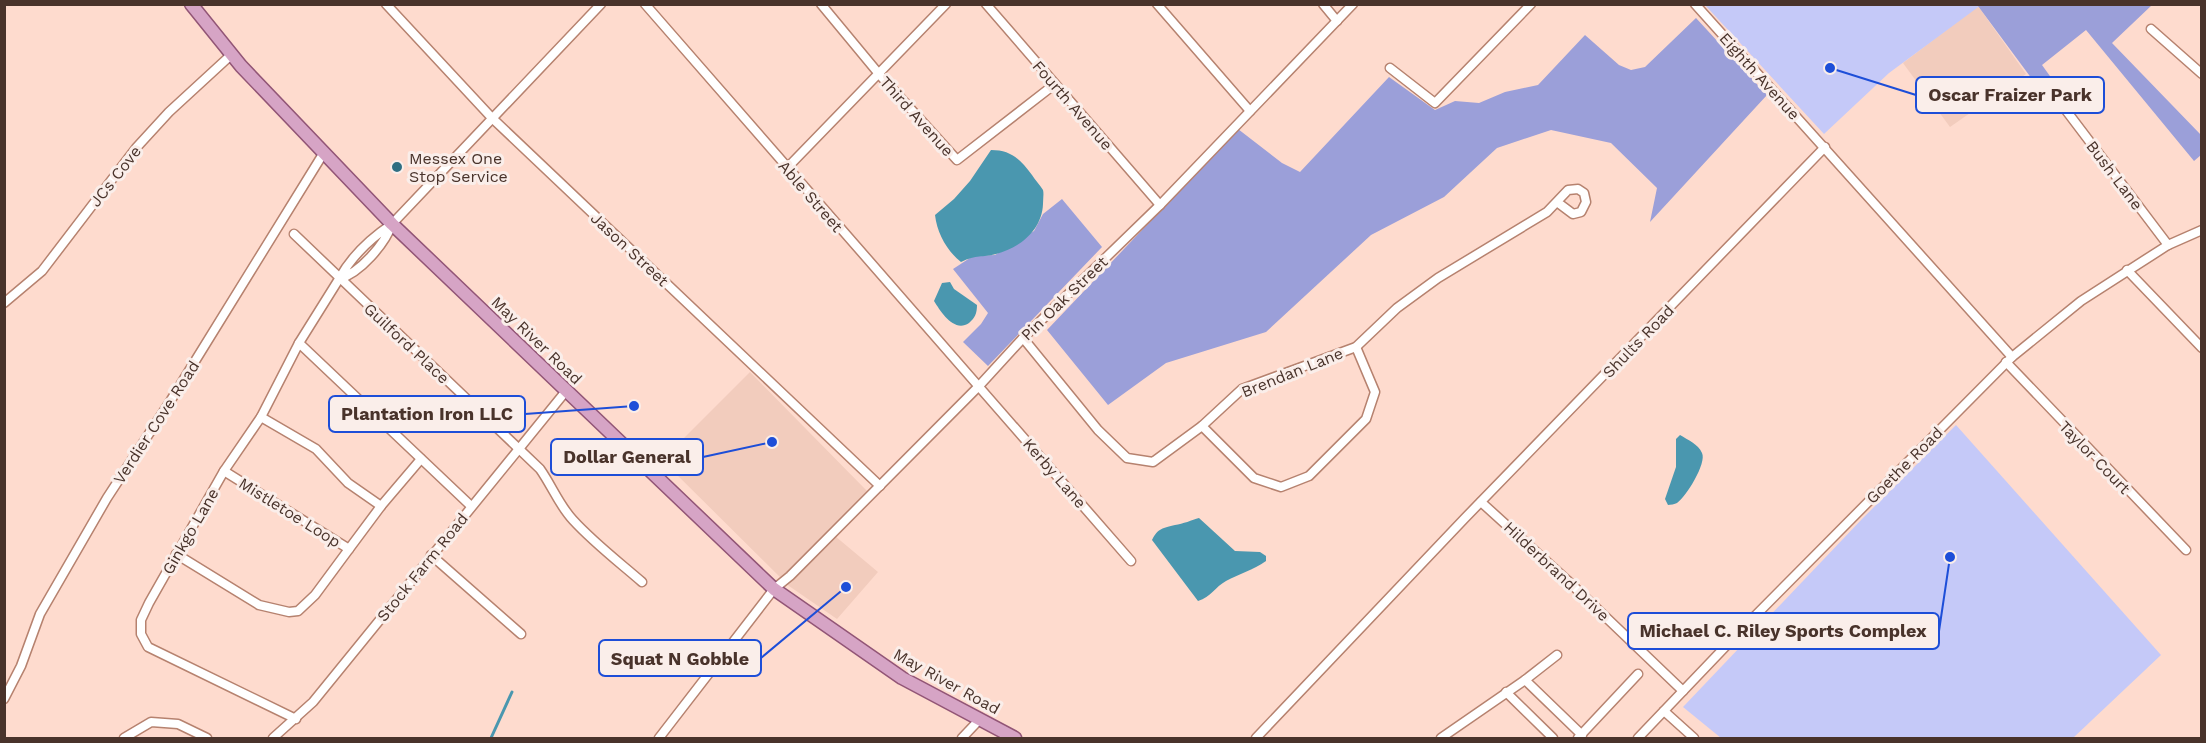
<svg xmlns="http://www.w3.org/2000/svg" width="2206" height="743" viewBox="0 0 2206 743" font-family="'Work Sans',sans-serif">
	<style>
		.built { fill: #f2ccbd }
		.green { fill: #c5c9f8 }
		.forest { fill: #9b9fd9 }
		.water { fill: #4a97af }
		.lines { fill: none; stroke-linecap: round; stroke-linejoin: round }
		.stream { stroke: #4a97af; stroke-width: 3 }
		.street-casing { stroke: #b6826f; stroke-width: 11 }
		.primary-casing { stroke: #925576; stroke-width: 15 }
		.street { stroke: #fff; stroke-width: 8 }
		.primary { stroke: #d6a4c5; stroke-width: 12 }
		.poi-dot { fill: #2f6f83; stroke: #faeeea; stroke-width: 2 }
		.labels { text-anchor: middle; stroke-width: 6; stroke-linejoin: round; paint-order: stroke }
		.street-label { font-size: 16px; fill: #49332b; stroke: #faeeea }
		.poi-label { font-size: 16px; fill: #49332b; stroke: #faeeea; text-anchor: start }
		.leader { fill: none; stroke: #1d4ed8; stroke-width: 2 }
		.callout-dot { fill: #1d4ed8; stroke: #faeeea; stroke-width: 2 }
		.callout { fill: #faeeea; stroke: #1d4ed8; stroke-width: 2 }
		.callout-label { font-size: 18px; text-anchor: middle; font-weight: bold; fill: #49332b }
	</style>
	<rect width="100%" height="100%" fill="#fedbce"/>
	<g class="built">
		<path d="M1978,6l48,68 -76,53 -47,-64z"/>
		<path d="M750,372l117,119 -38,40 49,41 -41,47 -48,-33 -127,-126z"/>
	</g>
	<g class="green">
		<path d="M1705,5h276l-92,68 -65,61z"/>
		<path d="M1956,425l205,230 -88,83h-352l-38,-31 179,-188z"/>
	</g>
	<g class="forest">
		<path d="M1981,4l171,1 -40,38 89,92v20l-7,6 -108,-131 -44,35 23,32 -13,9 -74,-100z"/>
		<path d="M1696,18l71,77 -117,127 7,-34 -46,-45 -60,-13 -54,18 -53,49 -73,38 -105,97 -100,31 -58,42 -61,-75 191,-201 44,34 18,9 89,-95 46,33 20,-9 24,2 26,-11 33,-7 47,-50 34,30 12,5 14,-3z"/>
		<path d="M1062,199l40,48 -114,119 -25,-24 18,-18 7,-11 -35,-44 20,-13 22,-1 39,-24 9,-17z"/>
	</g>
	<g class="water">
		<path d="M991,150c20,0 29,9 41,25 3,5 8,10 11,15 1,4 0,9 0,14 -1,26 -23,44 -47,50 -14,4 -19,0 -35,8 -14,-11 -24,-29 -26,-47l19,-16 16,-18z"/>
		<path d="M950,282l4,7 23,16c0,8 -2,13 -8,18 -15,10 -28,-11 -35,-22l8,-18z"/>
		<path d="M1680,435c8,5 18,9 22,18 5,10 -16,44 -25,50 -2,1 -7,2 -9,2l-3,-6 11,-32v-28z"/>
		<path d="M1199,518l36,33 25,1 6,4v5c-13,9 -27,13 -40,20 -11,6 -15,16 -28,20l-46,-61c6,-12 11,-12 23,-15 8,-1 17,-5 24,-7z"/>
	</g>
	<g class="lines">
		<path class="stream" d="M491,738l21,-46"/>
		<defs>
			<g id="street">
				<path d="M386,4l106,114 388,368"/>
				<path d="M645,4l486,557"/>
				<path d="M821,4l58,70 78,86 98,-76"/>
				<path d="M986,4l174,201"/>
				<path d="M1157,4l93,107"/>
				<path d="M1323,4l14,17"/>
				<path d="M1695,4l317,353"/>
				<path d="M2151,29l51,45"/>
				<path d="M1390,68l45,35 96,-99"/>
				<path d="M2062,105l106,140"/>
				<path d="M787,168l159,-164"/>
				<path d="M392,224c-7,20 -32,49 -53,55 12,-22 32,-41 53,-55l209,-220"/>
				<path d="M294,234l246,235c12,17 19,36 33,51 21,23 46,42 69,62"/>
				<path d="M2127,270l75,78"/>
				<path d="M4,303l38,-32 94,-123 33,-36 62,-57"/>
				<path d="M1023,338l75,92 29,28 26,4 49,-36 40,-37 114,-42 41,-39 41,-30 109,-66 21,-22 10,-1 6,4 2,9 -5,10 -8,2 -16,-12"/>
				<path d="M299,343l172,163"/>
				<path d="M2006,362l180,188"/>
				<path d="M261,417l55,32 32,34 33,23"/>
				<path d="M1202,426l52,52 27,9 28,-11 57,-57 9,-27 -19,-45"/>
				<path d="M224,471l125,78 32,-43 40,-47"/>
				<path d="M1481,502l86,78 116,111"/>
				<path d="M176,554l83,51 30,7 9,-1 17,-16 34,-46"/>
				<path d="M431,555l90,79"/>
				<path d="M1525,680l57,55"/>
				<path d="M1506,692l47,46"/>
				<path d="M4,699l17,-33 19,-52 67,-116 64,-98 152,-246"/>
				<path d="M1664,711l30,27"/>
				<path d="M296,719l-148,-72 -7,-13v-14l8,-17 75,-132 37,-54 38,-74 40,-64"/>
				<path d="M124,738l27,-16 27,2 29,14"/>
				<path d="M273,738l40,-36 253,-311"/>
				<path d="M659,738l115,-149 16,-13 189,-190 44,-48 137,-133 193,-201"/>
				<path d="M962,738l18,-19"/>
				<path d="M1256,738l209,-220 360,-371"/>
				<path d="M1441,738l84,-58 32,-25"/>
				<path d="M1578,738l60,-64"/>
				<path d="M1638,738l109,-114 265,-267 69,-56 87,-56 34,-15"/>
			</g>
			<path id="primary" d="M191,4l50,62 151,158 382,365 128,89 113,60"/>
		</defs>
		<use href="#street" class="street-casing"/>
		<use href="#primary" class="primary-casing"/>
		<use href="#street" class="street"/>
		<use href="#primary" class="primary"/>
	</g>
	<circle class="poi-dot" cx="397" cy="167" r="6"/>
	<g class="labels">
		<g class="street-label">
			<text transform="translate(1760 76) rotate(48)" y="6">Eighth Avenue</text>
			<text transform="translate(1073 105) rotate(49)" y="6">Fourth Avenue</text>
			<text transform="translate(917 116) rotate(48)" y="6">Third Avenue</text>
			<text transform="translate(2115 175) rotate(53)" y="6">Bush Lane</text>
			<text transform="translate(115 176) rotate(-52)" y="6">JCs Cove</text>
			<text transform="translate(811 196) rotate(49)" y="6">Able Street</text>
			<text transform="translate(630 249) rotate(43)" y="6">Jason Street</text>
			<text transform="translate(1064 298) rotate(-44)" y="6">Pin Oak Street</text>
			<text transform="translate(537 340) rotate(44)" y="6">May River Road</text>
			<text transform="translate(1638 341) rotate(-46)" y="6">Shults Road</text>
			<text transform="translate(407 343) rotate(43)" y="6">Guilford Place</text>
			<text transform="translate(1292 372) rotate(-22)" y="6">Brendan Lane</text>
			<text transform="translate(156 422) rotate(-57)" y="6">Verdier Cove Road</text>
			<text transform="translate(2095 457) rotate(46)" y="6">Taylor Court</text>
			<text transform="translate(1904 465) rotate(-45)" y="6">Goethe Road</text>
			<text transform="translate(1055 473) rotate(49)" y="6">Kerby Lane</text>
			<text transform="translate(290 512) rotate(32)" y="6">Mistletoe Loop</text>
			<text transform="translate(190 531) rotate(-60)" y="6">Ginkgo Lane</text>
			<text transform="translate(422 567) rotate(-51)" y="6">Stock Farm Road</text>
			<text transform="translate(1557 571) rotate(43)" y="6">Hilderbrand Drive</text>
			<text transform="translate(947 681) rotate(29)" y="6">May River Road</text>
		</g>
		<g class="poi-label">
			<text x="409" y="164">Messex One<tspan x="409" dy="18">Stop Service</tspan></text>
		</g>
	</g>
	<path class="leader" d="M1830 68L1916 95M634 406L525 414M772 442L703 457M1950 557L1939 631M846 587L761 658"/>
	<g class="callout-dot">
		<circle cx="1830" cy="68" r="6"/>
		<circle cx="634" cy="406" r="6"/>
		<circle cx="772" cy="442" r="6"/>
		<circle cx="1950" cy="557" r="6"/>
		<circle cx="846" cy="587" r="6"/>
	</g>
	<g class="callout">
		<rect x="1916" y="77" width="188" height="36" rx="6"/>
		<rect x="329" y="396" width="196" height="36" rx="6"/>
		<rect x="551" y="439" width="152" height="36" rx="6"/>
		<rect x="1628" y="613" width="311" height="36" rx="6"/>
		<rect x="599" y="640" width="162" height="36" rx="6"/>
	</g>
	<g class="callout-label">
		<text x="2010" y="101">Oscar Fraizer Park</text>
		<text x="427" y="420">Plantation Iron LLC</text>
		<text x="627" y="463">Dollar General</text>
		<text x="1783" y="637">Michael C. Riley Sports Complex</text>
		<text x="680" y="665">Squat N Gobble</text>
	</g>
	<rect width="2206" height="743" fill="none" stroke="#49332b" stroke-width="12"/>
</svg>
